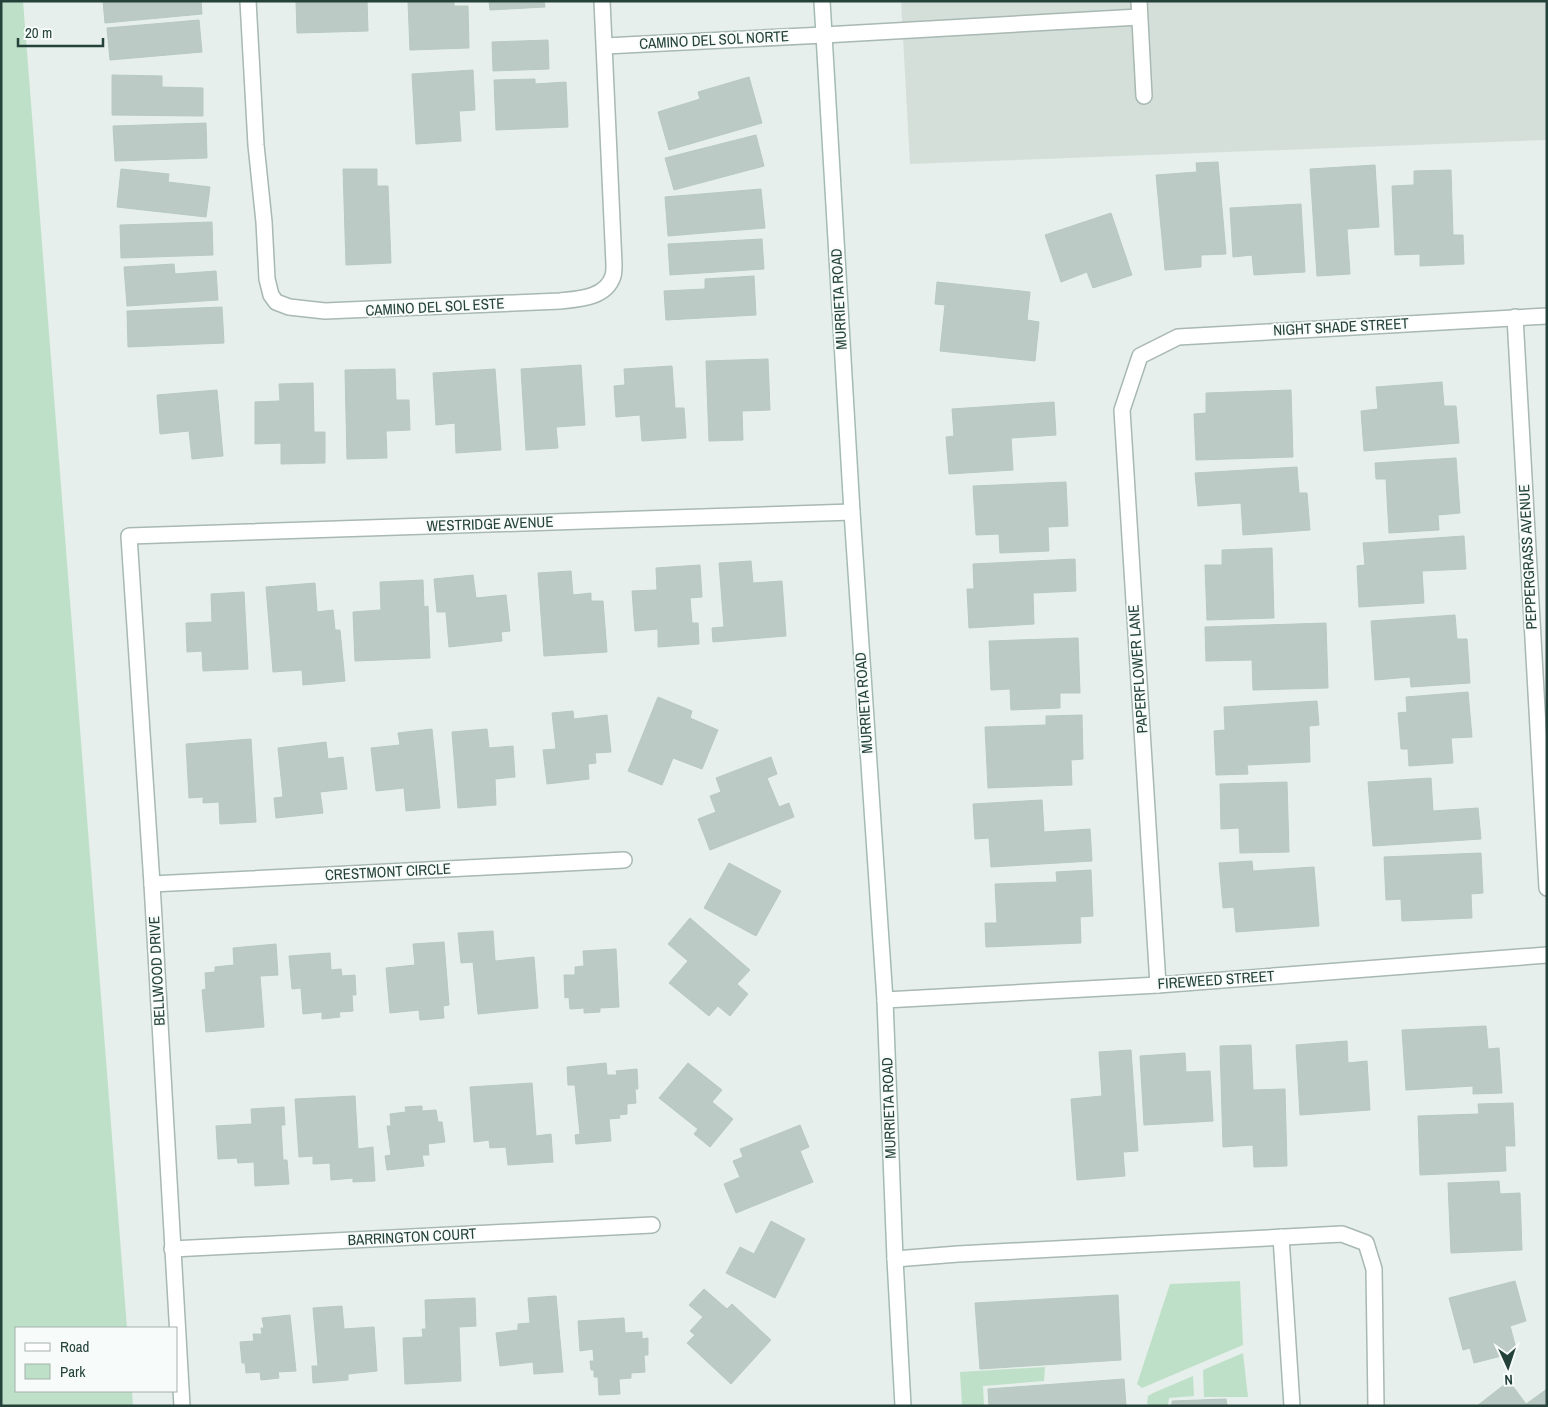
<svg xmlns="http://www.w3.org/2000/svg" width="1548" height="1407" viewBox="0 0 1548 1407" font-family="'Archivo Narrow',sans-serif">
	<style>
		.built { fill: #d4dfda }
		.green { fill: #bfe0c8 }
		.building { fill: #bbcac4; stroke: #b8c9c2 }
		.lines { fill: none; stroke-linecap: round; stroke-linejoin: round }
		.service-casing { stroke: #a8b8b2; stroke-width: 18 }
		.minor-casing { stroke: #a8b8b2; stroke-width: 18 }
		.secondary-casing { stroke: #a4bbb3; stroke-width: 18 }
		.service { stroke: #fff; stroke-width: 15 }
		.minor { stroke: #fff; stroke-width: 15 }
		.secondary { stroke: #fff; stroke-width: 15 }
		.labels { text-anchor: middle; stroke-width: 4; stroke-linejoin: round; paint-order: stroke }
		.street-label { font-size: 15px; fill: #24423a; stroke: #f7fbf9 }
	</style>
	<rect width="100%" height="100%" fill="#e6efeb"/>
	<path class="built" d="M901,1h646v139l-637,24z"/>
	<g class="green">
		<path d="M1,1h22l104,1327h-111v63h116l1,15h-132z"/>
		<path d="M1240,1281l3,64 -101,43 -5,-4 33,-100z"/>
		<path d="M1243,1353l5,44h-44l-1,-27z"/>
		<path d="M1045,1367l-1,14 -61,5 1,20h-22l-2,-34z"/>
		<path d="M1193,1376l1,20 -25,2 -1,8h-19l-2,-3 1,-7 5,-3z"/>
	</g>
	<g class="building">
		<path d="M103,1h98l1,13 -97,9z"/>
		<path d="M296,1h71l1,30 -71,2z"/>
		<path d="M408,1h46v5h14l1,42 -59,2z"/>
		<path d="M489,1h55l1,6 -55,3z"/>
		<path d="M199,20l3,32 -92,8 -3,-32z"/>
		<path d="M548,40l1,29 -56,2 -1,-29z"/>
		<path d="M473,70l2,40 -16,1 2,30 -45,3 -4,-70z"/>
		<path d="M112,75l50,1v11l41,1v28l-91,-1z"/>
		<path d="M749,77l13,46 -93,27 -11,-38 42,-13 -2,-7z"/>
		<path d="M535,79v5l31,-2 2,45 -72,3 -2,-50z"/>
		<path d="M206,123l1,35 -92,3 -2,-35z"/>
		<path d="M756,135l8,31 -90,24 -9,-32z"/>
		<path d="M1218,162l8,92 -25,1v12l-36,3 -9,-95 41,-3 -1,-9z"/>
		<path d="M1375,165l4,62 -32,2 3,45 -33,2 -7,-107z"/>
		<path d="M121,169l48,5 -1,8 42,5 -4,30 -89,-10z"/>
		<path d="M343,169h34v17h11l3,77 -45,2z"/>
		<path d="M1451,170l2,65h10l1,29 -44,2v-12l-25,1 -3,-69 22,-1v-14z"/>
		<path d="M761,189l4,39 -97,8 -3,-39z"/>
		<path d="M1301,204l4,68 -51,3 -2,-20 -19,2 -3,-49z"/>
		<path d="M1111,213l21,62 -39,13 -6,-16 -26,10 -16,-47z"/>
		<path d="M212,222l1,33 -92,3 -1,-33z"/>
		<path d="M762,239l2,30 -94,6 -2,-31z"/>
		<path d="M174,264l1,10 41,-3 2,29 -91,6 -3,-39z"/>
		<path d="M754,276l2,39 -90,5 -2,-29 41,-2v-10z"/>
		<path d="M937,282l93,10 -3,28 12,2 -4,39 -95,-10 5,-46 -10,-1z"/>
		<path d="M222,307l2,36 -96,4 -1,-36z"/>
		<path d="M768,359l2,51 -28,1 1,29 -34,1 -3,-80z"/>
		<path d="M581,365l4,60 -29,2 2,21 -32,2 -5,-81z"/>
		<path d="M672,366l3,42h9l2,30 -44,3 -2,-26 -24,2 -2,-31 11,-1 -1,-16z"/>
		<path d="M395,369l1,31h13l1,30 -24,1 1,27 -40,1 -2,-89z"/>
		<path d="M495,369l6,81 -45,3 -1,-30 -19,2 -3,-52z"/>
		<path d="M1442,382l2,24h12l3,37 -95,8 -3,-40 17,-2 -2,-22z"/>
		<path d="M313,383l1,49h11v31l-44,1v-21l-26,1v-42l25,-1 -1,-17z"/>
		<path d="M217,390l6,66 -31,3 -3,-28 -29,3 -3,-39z"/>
		<path d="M1291,390l2,67 -97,3 -2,-46 12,-1v-20z"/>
		<path d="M1054,402l2,33 -45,3 2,32 -64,4 -3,-37 8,-1 -2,-27z"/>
		<path d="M1456,458l4,55 -22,2 1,15 -50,3 -3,-54h-10l-1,-16z"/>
		<path d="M1297,467l2,26h8l3,37 -67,5 -2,-32 -43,3 -3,-33z"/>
		<path d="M1066,482l2,44 -20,1 1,24 -49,2 -1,-19 -23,1 -3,-49z"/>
		<path d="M1464,536l2,33 -44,2 2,32 -65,4 -2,-41 8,-1 -2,-22z"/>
		<path d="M1272,548l2,70 -67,2 -2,-55h17v-15z"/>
		<path d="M1075,559l1,32 -43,2 1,31 -65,4 -2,-39h7l-1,-25z"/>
		<path d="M751,561l2,22 29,-2 4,55 -73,6 -1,-14 12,-1 -5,-64z"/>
		<path d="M700,565l2,32 -12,1 2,25h6l1,21 -41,3v-18l-23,2 -3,-40 25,-1 -1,-22z"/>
		<path d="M571,571l2,24 18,-2v8h12l4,51 -63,4 -6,-83z"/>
		<path d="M473,575l3,23 30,-3 4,36 -9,1 1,9 -53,6 -3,-35h-9l-3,-33z"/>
		<path d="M423,580l1,27 4,-1 2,52 -75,3 -2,-49 28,-2 -1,-28z"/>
		<path d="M315,583l2,29 16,-2 2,20h5l5,51 -42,4 -1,-15 -29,2 -7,-85z"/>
		<path d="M244,592l4,77 -45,2 -1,-20 -15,1 -1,-29 26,-1 -1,-28z"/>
		<path d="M1455,615l2,24h10l3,44 -59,4 -1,-10 -35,3 -4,-59z"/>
		<path d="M1326,623l2,65 -75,2 -1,-30 -46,1 -1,-34z"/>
		<path d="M1078,638l2,55h-20v15l-49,2 -1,-21 -19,1 -2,-49z"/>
		<path d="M1468,692l4,45 -21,1 2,25 -44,3 -1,-17h-7l-3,-36 9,-1 -1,-15z"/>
		<path d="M658,697l34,14 -2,7 28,12 -16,39 -29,-11 -11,27 -34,-14z"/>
		<path d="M1317,701l2,24 -10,1 1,36 -63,3 1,9 -32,1 -2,-44 11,-1 -1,-23z"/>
		<path d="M573,711l1,8 33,-4 4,37 -16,1 1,10 -8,1 1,15 -42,5 -4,-34 13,-1 -4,-36z"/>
		<path d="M1082,715l1,44 -12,1 1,25 -84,3 -3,-61 61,-2v-9z"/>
		<path d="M432,729l8,79 -34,3 -2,-23 -28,3 -5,-43 29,-3 -2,-12z"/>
		<path d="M487,729l2,19 24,-2 2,31 -20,2 1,26 -38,3 -6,-76z"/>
		<path d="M251,739l5,83 -36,2 -1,-22 -16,1v-6l-14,1 -3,-54z"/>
		<path d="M326,742l2,17 15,-2 4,32 -27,3 3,21 -47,5 -2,-20 9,-1 -5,-49z"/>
		<path d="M771,757l6,17 -10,4 12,29 10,-4 5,14 -84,33 -12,-31 18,-7 -6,-16 11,-4 -5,-14z"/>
		<path d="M1431,778l2,33 45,-3 3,31 -108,7 -5,-64z"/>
		<path d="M1287,782l2,70 -49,1 -1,-25 -18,1 -1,-45z"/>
		<path d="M1042,800l2,32 46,-3 2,32 -101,6 -2,-29 -14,1 -2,-35z"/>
		<path d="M1481,853l2,40 -12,1 1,24 -70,3 -1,-22 -15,1 -2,-43z"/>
		<path d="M1252,861l1,10 61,-4 5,59 -83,6 -2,-25 -11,1 -4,-45z"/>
		<path d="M729,863l52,28 -25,45 -52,-28z"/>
		<path d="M1091,870l2,46 -13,1 1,26 -95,4 -1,-24h12l-2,-39 62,-2 -1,-10z"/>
		<path d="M690,918l60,52 -13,14 11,10 -18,22 -12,-10 -9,10 -40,-33 19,-22 -20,-17z"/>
		<path d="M493,931l2,30 39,-4 4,51 -60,6 -5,-52 -12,1 -3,-30z"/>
		<path d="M444,942l5,63 -6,1 1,12 -24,2 -1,-10 -29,3 -4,-45 29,-3 -2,-21z"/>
		<path d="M276,944l2,31 -18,1 4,51 -58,5 -4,-42 4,-1 -1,-16 10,-1v-5l19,-2 -1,-17z"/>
		<path d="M616,949l3,58 -19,1v4l-16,1v-5l-14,1 -1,-12 -4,1 -1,-23h11v-8l9,-1 -1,-15z"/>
		<path d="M330,953l1,17 10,-1 1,7 13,-1 1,20h-4l1,16 -14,1 1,5 -18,2v-7l-19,2 -2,-26 -9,1 -3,-33z"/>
		<path d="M1486,1026l2,23 11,-1 3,45 -29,1v-8l-67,4 -4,-60z"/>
		<path d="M1347,1041l1,22 19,-2 3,49 -70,5 -4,-70z"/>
		<path d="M1251,1045l2,45 32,-1 2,77 -33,1 -1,-22 -30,2 -3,-101z"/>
		<path d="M1131,1050l7,101 -15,1 2,24 -48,4 -6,-81 31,-3 -3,-44z"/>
		<path d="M1185,1053l1,19 24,-1 3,50 -69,4 -4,-69z"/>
		<path d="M606,1063l1,12h10l-1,-4 21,-2 1,20h-3l1,14 -9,1v10l-8,1 1,3 -11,1 2,22 -35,3 -1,-9 5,-1 -5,-49h-7l-1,-18z"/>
		<path d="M688,1063l34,27 -10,12 21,17 -23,28 -16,-13 4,-5 -39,-31z"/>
		<path d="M532,1083l4,53 15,-2 2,28 -45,3 -2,-18 -16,1 -1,-8 -15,2 -4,-55z"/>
		<path d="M355,1096l3,53 15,-2 2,34 -22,1v-4l-22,2 -1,-17 -17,1v-8l-14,1 -4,-58z"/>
		<path d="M1513,1103l2,43h-10l1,25 -86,4 -2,-59 61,-2 -1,-10z"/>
		<path d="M422,1106v5l14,-1 2,12h4l3,20 -17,2 1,11h-7l2,11 -37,4 -2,-14 6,-1 -4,-29h4l-1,-12 16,-2 -1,-5z"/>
		<path d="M284,1107l1,18h-4l2,35h4l2,24 -34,2 -1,-24 -16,1 -1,-5 -19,1 -2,-33 36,-2 -1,-15z"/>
		<path d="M800,1125l9,22 -9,4 13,31 -77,31 -12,-29 16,-7 -7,-16 10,-4 -3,-8z"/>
		<path d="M1499,1181l1,13 20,-1 2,57 -71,3 -3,-70z"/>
		<path d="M771,1221l34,18 -30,59 -49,-25 14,-26 14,7z"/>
		<path d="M1515,1281l11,40 -16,5 7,26 -43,11 -4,-15 -7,2 -14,-52z"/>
		<path d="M704,1289l23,20 5,-5 39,36 -40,44 -44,-41 8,-8 -5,-4 13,-14 -14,-12z"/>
		<path d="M1118,1295l3,65 -141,9 -5,-66z"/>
		<path d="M556,1296l7,76 -29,2 -1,-12 -33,4 -4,-33 22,-3v-6l12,-1 -2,-25z"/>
		<path d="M475,1298l1,28 -17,1 2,54 -56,3 -2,-46 20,-1 -1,-8h4l-1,-29z"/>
		<path d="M342,1306l2,23 30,-2 3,44 -29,3v6l-35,3 -1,-17h6l-5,-58z"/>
		<path d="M290,1315l6,56 -18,1 1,6 -18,2 -1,-8 -14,1 -1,-10h-3l-2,-21 14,-1 -1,-7h9l-1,-6h3l-2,-10z"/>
		<path d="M624,1318l1,15 17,-1v7l6,-1v17h-4l1,17 -14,1v5l-12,1 1,15 -21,1 -1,-18h-4v-7h-3l-1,-9h4l-1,-12 -13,2 -2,-30z"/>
		<path d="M1124,1379l2,27h-137l-1,-17z"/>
		<path d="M1509,1381l17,23 21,-15v17h-70z"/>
		<path d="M1226,1399l1,7h-55v-5z"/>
	</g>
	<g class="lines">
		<defs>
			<g id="service">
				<path d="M1139,1l5,95"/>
				<path d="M824,35l315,-18"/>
				<path d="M1281,1237l11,169"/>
				<path d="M895,1259l63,-5 384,-20 24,9 8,26 2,137"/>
			</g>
			<g id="minor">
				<path d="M248,1l8,144 8,77 3,57 4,16 5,7 13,5 36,4 235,-10c19,-2 46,-3 53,-25 1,-3 1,-8 1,-12l-12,-263"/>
				<path d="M605,46l219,-11"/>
				<path d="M1515,317l32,571"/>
				<path d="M152,884l472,-24"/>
				<path d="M1158,985l-36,-575 18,-54 38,-19 369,-21"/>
				<path d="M885,1000l273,-15 389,-30"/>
				<path d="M172,1249l480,-24"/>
				<path d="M182,1406l-30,-522 -23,-348 723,-24"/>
			</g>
			<path id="secondary" d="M822,1l30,511 33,488 10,259 8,147"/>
		</defs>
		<use href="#service" class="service-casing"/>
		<use href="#minor" class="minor-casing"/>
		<use href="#secondary" class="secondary-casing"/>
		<use href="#service" class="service"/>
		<use href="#minor" class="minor"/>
		<use href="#secondary" class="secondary"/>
	</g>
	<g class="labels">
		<g class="street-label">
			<text transform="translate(714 40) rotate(-3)" y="5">CAMINO DEL SOL NORTE</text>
			<text transform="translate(839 299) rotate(-93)" y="5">MURRIETA ROAD</text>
			<text transform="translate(435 307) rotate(-3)" y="5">CAMINO DEL SOL ESTE</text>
			<text transform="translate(1341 327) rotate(-3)" y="5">NIGHT SHADE STREET</text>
			<text transform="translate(490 524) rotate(-2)" y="5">WESTRIDGE AVENUE</text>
			<text transform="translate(1528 557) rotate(-93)" y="5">PEPPERGRASS AVENUE</text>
			<text transform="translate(1138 669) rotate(-94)" y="5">PAPERFLOWER LANE</text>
			<text transform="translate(864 703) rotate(-94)" y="5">MURRIETA ROAD</text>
			<text transform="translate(388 872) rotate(-3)" y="5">CRESTMONT CIRCLE</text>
			<text transform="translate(157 971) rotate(-93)" y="5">BELLWOOD DRIVE</text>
			<text transform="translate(1216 980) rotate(-4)" y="5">FIREWEED STREET</text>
			<text transform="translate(889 1108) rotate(-92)" y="5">MURRIETA ROAD</text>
			<text transform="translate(412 1237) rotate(-3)" y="5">BARRINGTON COURT</text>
		</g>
	</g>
	<rect width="1548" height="1407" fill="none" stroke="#24423a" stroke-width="5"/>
	<rect x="15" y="1327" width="162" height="65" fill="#f7fbf9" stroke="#a3b1ad"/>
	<rect x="25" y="1343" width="25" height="8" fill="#ffffff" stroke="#a3b1ad"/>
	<text x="60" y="1352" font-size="15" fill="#24423a">Road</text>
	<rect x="25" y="1364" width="25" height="15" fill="#bfe0c8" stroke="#a3b1ad"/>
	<text x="60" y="1377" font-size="15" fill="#24423a">Park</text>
	<g transform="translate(1508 1367) rotate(177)" stroke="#f7fbf9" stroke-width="4" paint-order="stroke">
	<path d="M0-4L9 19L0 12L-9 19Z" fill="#24423a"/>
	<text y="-8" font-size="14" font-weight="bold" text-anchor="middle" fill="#24423a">N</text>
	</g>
	<path d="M18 38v8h85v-8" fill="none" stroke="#24423a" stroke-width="2.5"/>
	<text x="25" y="38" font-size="15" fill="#24423a" stroke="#f7fbf9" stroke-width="4" paint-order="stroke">20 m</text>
</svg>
